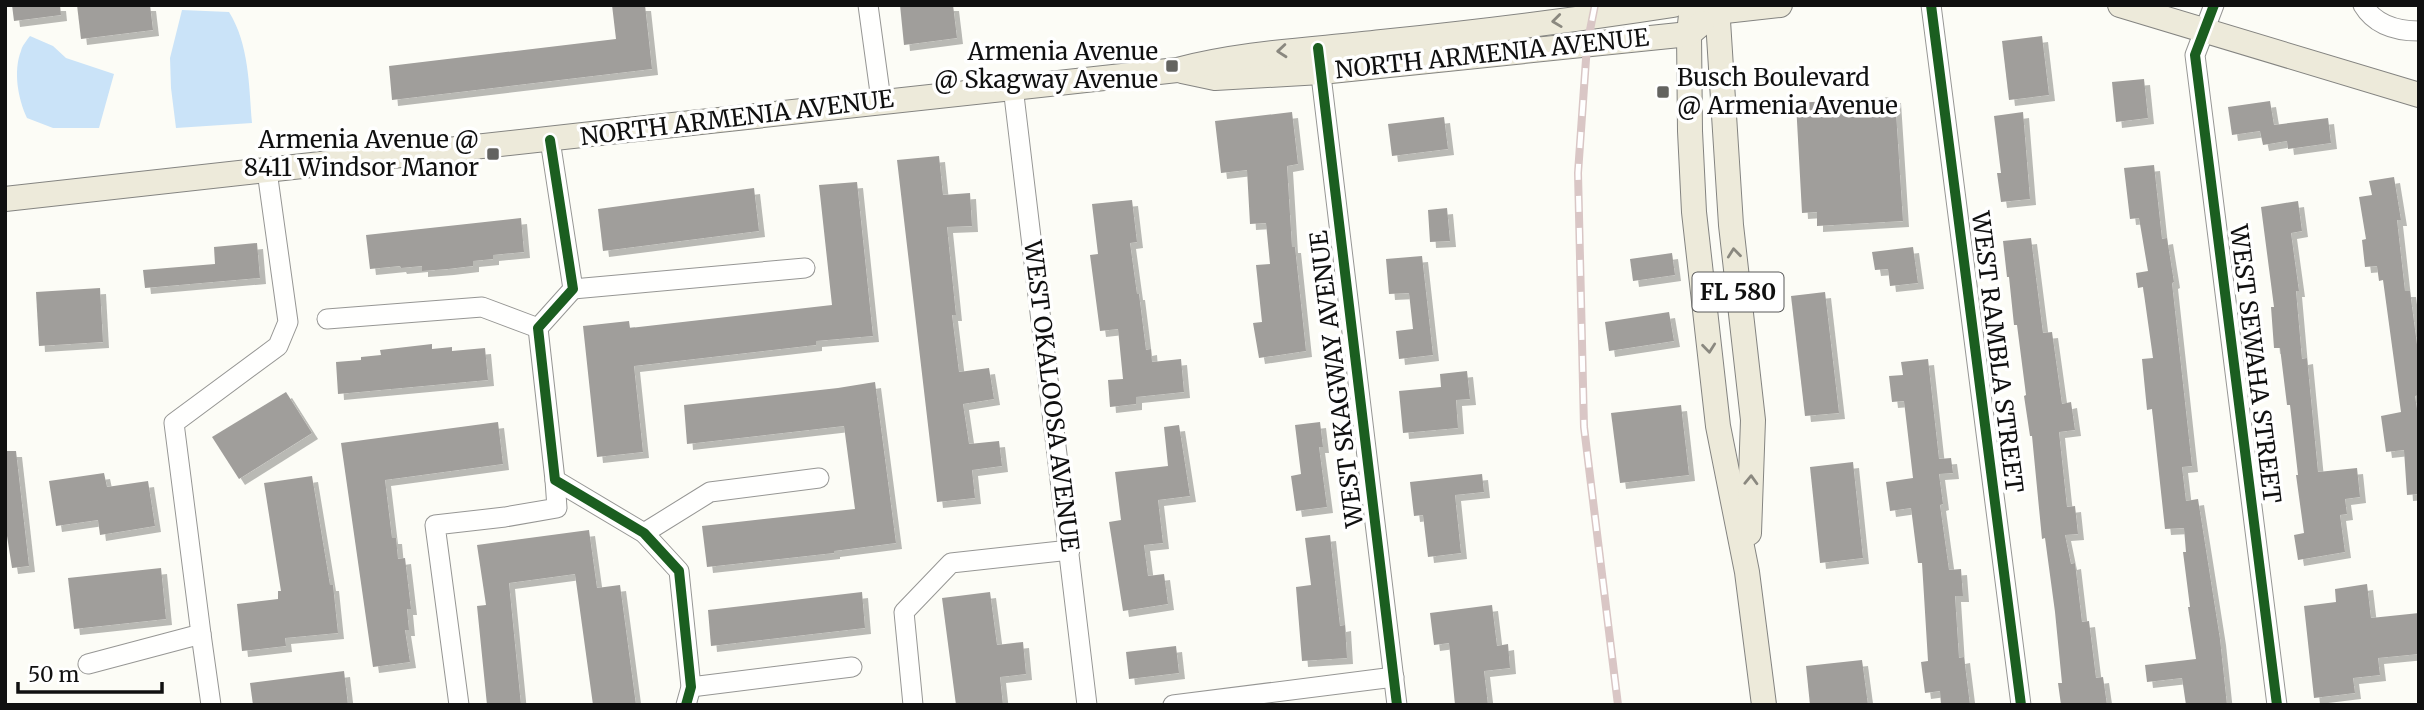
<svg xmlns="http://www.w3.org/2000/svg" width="2424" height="710" viewBox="0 0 2424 710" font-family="Merriweather,serif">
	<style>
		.water { fill: #cae3f8 }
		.building { fill: #a09e9b; filter: url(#shadow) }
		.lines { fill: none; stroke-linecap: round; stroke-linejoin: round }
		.minor-casing { stroke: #969694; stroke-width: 21 }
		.major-casing { stroke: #848481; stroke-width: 26 }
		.minor { stroke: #fffffe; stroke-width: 19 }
		.major { stroke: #edeada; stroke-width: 24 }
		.rail-casing { stroke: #d9c6c5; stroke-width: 8 }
		.rail { stroke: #fff; stroke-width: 5; stroke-dasharray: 16; stroke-linecap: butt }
		.cycleway-casing { stroke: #fff; stroke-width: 15 }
		.cycleway { stroke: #1b5e20; stroke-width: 10 }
		.oneway { stroke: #8a887f }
		.poi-dot { fill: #636360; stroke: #fff; stroke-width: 2.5 }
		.labels { text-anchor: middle; stroke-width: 7; stroke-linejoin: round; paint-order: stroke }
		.shield { fill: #fff; stroke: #585858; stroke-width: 2 }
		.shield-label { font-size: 23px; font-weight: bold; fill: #101010 }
		.poi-label { font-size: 24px; fill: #101010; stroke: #fff; text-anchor: end }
		.street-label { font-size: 24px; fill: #101010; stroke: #fff }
	</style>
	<defs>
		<filter id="shadow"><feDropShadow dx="6" dy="6" stdDeviation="0" flood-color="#0004"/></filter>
	</defs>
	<rect width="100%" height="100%" fill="#fcfcf6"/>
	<g class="water">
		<path d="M182,10l47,2c20,32 20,73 23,111l-76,5 -5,-40 -1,-30z"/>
		<path d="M30,36l23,10 13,12 48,16 -15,54h-46l-26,-10c-9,-19 -14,-47 -6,-67 1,-5 6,-11 9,-15z"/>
	</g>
	<g class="building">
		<path d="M12,5h48l1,10 -47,6z"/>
		<path d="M77,5h73l3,25 -72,9z"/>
		<path d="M612,5h33l7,64 -260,31 -3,-34 227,-27z"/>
		<path d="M900,5h53l4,33 -53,7z"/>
		<path d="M2042,36l7,59 -40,5 -7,-59z"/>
		<path d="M2144,79l4,39 -32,4 -4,-40z"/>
		<path d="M1895,97l8,124 -86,5v-14l-15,1 -6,-110z"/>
		<path d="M2270,101l4,24 54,-7 3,25 -43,6 -1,-8 -24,4 -3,-14 -28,4 -4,-28z"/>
		<path d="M1292,112l6,52 -11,2 5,81h3l11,104 -47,7 -6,-35 9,-1 -6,-57 14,-1 -4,-41 -16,1 -3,-54 -26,3 -6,-52z"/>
		<path d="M2023,112l7,87 -29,3 -4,-29h4l-7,-57z"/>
		<path d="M1444,117l4,32 -56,7 -4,-32z"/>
		<path d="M939,156l4,39 27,-2 2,33 -25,1 9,88h-4l7,57 30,-4 5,31 -31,5 6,40 30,-3 3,25 -30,4 3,28 -38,4 -40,-342z"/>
		<path d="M2154,165l8,74 5,-1 7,44 -2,1 20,183 -10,1 4,34 12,-2 22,140 7,66h-41l-4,-27 -35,4 -2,-17 51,-6 -8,-52h2l-7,-55h3l-2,-24 -19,1 -13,-120 -5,1 -5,-51 11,-1 -10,-71 -5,1 -2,-15 12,-2 -9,-53 -9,1 -6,-51z"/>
		<path d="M2394,177l7,43h-4l8,71h5l9,69v35l-4,1 4,26v72l-12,1 -3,-45 -18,2 -5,-36 20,-4 -18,-132 -4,1 -2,-15 -12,1 -3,-27 4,-1 -7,-42 13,-2 -3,-14z"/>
		<path d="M857,182l16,154 -57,5v4l-182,21 9,86 -46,5 -14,-131 46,-5 1,7 202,-23 -13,-120z"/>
		<path d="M754,188l5,43 -156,20 -5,-42z"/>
		<path d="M1132,200l5,42 -7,1 7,51h2l7,56 5,-1 1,13 29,-3 3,33 -48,5v7l-26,3 -2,-27 15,-1 -5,-50 -18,2 -10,-76 8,-1 -6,-50z"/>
		<path d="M2298,201l4,30 -11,2 8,58h-3l6,68 5,-1 11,114 39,-4 3,29 -15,2 2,15 -7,1 5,37 -47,8 -4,-25 10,-2 -8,-58h2l-8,-70h-3l-7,-57h-6l-3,-41h3l-13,-100z"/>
		<path d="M1447,208l3,33 -20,1 -2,-32z"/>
		<path d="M521,218l3,34 -31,3v4l-20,2v5l-25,3 -26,2v-5l-21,2 -1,-2 -30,3 -4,-34z"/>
		<path d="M2031,238l12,95 9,-1 10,72 9,-2 4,28 -16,2 8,75 8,-1 3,28 -13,1 6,29 4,-1 7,59 7,-1 7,57 7,-1 4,28h-46l-3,-22h4l-7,-71 -10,-74 -3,1 -10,-103h-2l-6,-40 2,-1 -9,-70h-3l-5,-48h-2l-4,-36z"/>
		<path d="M257,243l3,35 -115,10 -2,-18 72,-6 -1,-17z"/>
		<path d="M1913,247l5,36 -28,3 -2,-17 -13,1 -3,-18z"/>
		<path d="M1672,253l3,22 -42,6 -3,-22z"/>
		<path d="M1422,256l11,99 -34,4 -3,-28 17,-2 -4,-36 -20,1 -3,-35z"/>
		<path d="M100,288l3,54 -64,4 -3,-54z"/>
		<path d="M1825,292l14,121 -34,3 -14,-120z"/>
		<path d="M1669,312l5,29 -65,10 -4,-29z"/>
		<path d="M432,344v5l20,-2v4l33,-3 3,32 -150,14 -2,-32 25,-2v-3l20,-2 -1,-5z"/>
		<path d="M1928,359l11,100 12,-1 2,15 -14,1 4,30 -3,1 9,65 12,-1 2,27h-8l4,62 5,-1 6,48h-29l-1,-14 -15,2 -4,-31 7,-1 -6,-98h-4l-7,-55 -21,3 -4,-29 27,-4 -9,-77 -12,1 -3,-26 14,-1 -2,-13z"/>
		<path d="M1467,371l3,28 -14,1 2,28 -55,5 -4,-42 42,-4 -1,-13z"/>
		<path d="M875,382l21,161 -62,8v2l-127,14 -5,-41 153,-17 -11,-83 -157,18 -3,-39 154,-17z"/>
		<path d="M286,392l26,41 -73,46 -27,-42z"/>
		<path d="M1681,405l8,70 -69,8 -9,-70z"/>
		<path d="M498,422l5,42 -118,16 7,58h4l2,21 7,-1 6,51h-4l2,21h-4l5,32 -37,5 -32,-224z"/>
		<path d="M1320,422l3,25h-4l8,60 -31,4 -5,-35 10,-2 -6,-49z"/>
		<path d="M1179,425l11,71 -32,4 5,43 -19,2 4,31 16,-2 4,30 -45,7 -14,-89 12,-2 -6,-48 53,-6 -4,-39z"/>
		<path d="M5,451h11l13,115 -17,2 -7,-45z"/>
		<path d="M1853,462l10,96 -43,5 -10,-96z"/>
		<path d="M104,473l3,14 41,-6 7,45 -55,9 -2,-15 -42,6 -7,-45z"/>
		<path d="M1482,474l2,18 -29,3 6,58 -33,4 -5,-42 -9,1 -4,-34z"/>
		<path d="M312,476l18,109h3l5,48 -53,5 1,8 -44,5 -5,-47 41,-5v-8h3l-17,-108z"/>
		<path d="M589,530l8,58 23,-3 16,120h-43l-18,-131 -66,9 12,122h-34l-10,-99 9,-1 -9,-60z"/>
		<path d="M1330,535l10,91 5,-1 2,33 -45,3 -6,-74 15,-2 -6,-47z"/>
		<path d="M161,568l5,51 -92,10 -6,-51z"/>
		<path d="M2367,584l4,34 48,-5v41l-41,4 2,17 -27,3 2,15 -41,5 -10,-92 32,-4 -1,-13z"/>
		<path d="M862,592l3,36 -154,18 -3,-36z"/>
		<path d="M990,592l7,53 26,-3 3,32 -26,3 3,28h-47l-14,-107z"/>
		<path d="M1492,605l5,41 11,-2 2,24 -26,3 4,34h-33l-6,-62 -15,2 -4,-32z"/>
		<path d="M1176,646l3,27 -50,6 -3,-27z"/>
		<path d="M1862,660l6,45h-58l-4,-39z"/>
		<path d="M344,671l4,34h-95l-3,-22z"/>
	</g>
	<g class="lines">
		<defs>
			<g id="minor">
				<path d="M868,5l13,95"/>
				<path d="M1931,5l90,700"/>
				<path d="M2214,5l-19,50 82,650"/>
				<path d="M2363,5c12,20 34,26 56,26"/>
				<path d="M1319,59l78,646"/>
				<path d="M1013,87l74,618"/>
				<path d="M550,140l23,149 -35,39 17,152 89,53 35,38 12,116 -5,18"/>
				<path d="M573,289l232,-21"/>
				<path d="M327,319l155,-12 56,21"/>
				<path d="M644,533l66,-41 109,-14"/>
				<path d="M201,634l10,71"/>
				<path d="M88,664l113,-30 -27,-211 104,-77 10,-24 -21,-151"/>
				<path d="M691,687l161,-20"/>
				<path d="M459,705l-24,-180 70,-8 52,-9 -2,-28"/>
				<path d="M913,705l-9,-93 47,-49 119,-13"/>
				<path d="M1173,705l221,-28"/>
			</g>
			<g id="major">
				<path d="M1692,5l-3,29 1,97 4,81 24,214 29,146 17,133"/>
				<path d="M1717,5l14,220 22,195 -4,113"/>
				<path d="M2120,5l299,90"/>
				<path d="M1703,7l13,5 64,-7"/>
				<path d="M1182,71l33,7 106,-6 368,-38 13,-11"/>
				<path d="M5,199c391,-42 781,-88 1172,-129 68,-18 136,-20 205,-28 97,-10 194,-22 291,-37"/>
			</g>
		</defs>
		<use href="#minor" class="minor-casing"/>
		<use href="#major" class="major-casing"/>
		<use href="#minor" class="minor"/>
		<use href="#major" class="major"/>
		<defs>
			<path id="rail" d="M1595,5l-8,40 -9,128 6,254 34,278"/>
		</defs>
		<use href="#rail" class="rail-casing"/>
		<use href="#rail" class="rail"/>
		<defs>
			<g id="cycleway">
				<path d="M1931,5l90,700"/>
				<path d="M2214,5l-19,50 82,650"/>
				<path d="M1318,48l79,657"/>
				<path d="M550,140l23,149 -35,39 17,152 89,53 35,38 12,116 -5,18"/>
			</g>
		</defs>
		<use href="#cycleway" class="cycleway-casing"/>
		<use href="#cycleway" class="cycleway"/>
	</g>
	<defs><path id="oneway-chevron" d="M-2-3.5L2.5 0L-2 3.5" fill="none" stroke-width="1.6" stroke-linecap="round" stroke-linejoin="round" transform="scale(1.75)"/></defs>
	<g class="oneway">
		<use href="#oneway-chevron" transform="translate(1557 21) rotate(173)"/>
		<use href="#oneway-chevron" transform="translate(1282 51) rotate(175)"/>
		<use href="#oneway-chevron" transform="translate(1734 253) rotate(-96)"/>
		<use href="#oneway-chevron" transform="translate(1709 348) rotate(84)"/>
		<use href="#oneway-chevron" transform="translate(1751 480) rotate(-88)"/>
	</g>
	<g class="poi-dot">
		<rect x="1165" y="59" width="14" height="14" rx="3.5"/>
		<rect x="1656" y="85" width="14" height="14" rx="3.5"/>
		<rect x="486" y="147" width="14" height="14" rx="3.5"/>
	</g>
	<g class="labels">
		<rect class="shield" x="1692.5" y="272.5" width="91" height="39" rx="5"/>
		<g class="shield-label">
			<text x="1738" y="300">FL 580</text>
		</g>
		<g class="poi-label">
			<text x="1158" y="60">Armenia Avenue<tspan x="1158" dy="28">@ Skagway Avenue</tspan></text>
			<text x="1677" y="86" text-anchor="start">Busch Boulevard<tspan x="1677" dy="28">@ Armenia Avenue</tspan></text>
			<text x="479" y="148">Armenia Avenue @<tspan x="479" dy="28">8411 Windsor Manor</tspan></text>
		</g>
		<g class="street-label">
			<text transform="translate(1492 54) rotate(-6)" y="8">NORTH ARMENIA AVENUE</text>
			<text transform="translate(737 118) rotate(-7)" y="8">NORTH ARMENIA AVENUE</text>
			<text transform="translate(1997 352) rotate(83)" y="8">WEST RAMBLA STREET</text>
			<text transform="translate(2255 364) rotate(83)" y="8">WEST SEWAHA STREET</text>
			<text transform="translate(1337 379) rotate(-97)" y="8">WEST SKAGWAY AVENUE</text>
			<text transform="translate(1051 396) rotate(83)" y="8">WEST OKALOOSA AVENUE</text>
		</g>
	</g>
	<rect width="2424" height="710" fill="none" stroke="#101010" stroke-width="14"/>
	<path d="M18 682v10h144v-10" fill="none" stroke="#101010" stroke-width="3.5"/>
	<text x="28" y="682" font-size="21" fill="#101010" stroke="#ffffff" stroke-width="5" paint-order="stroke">50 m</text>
</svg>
